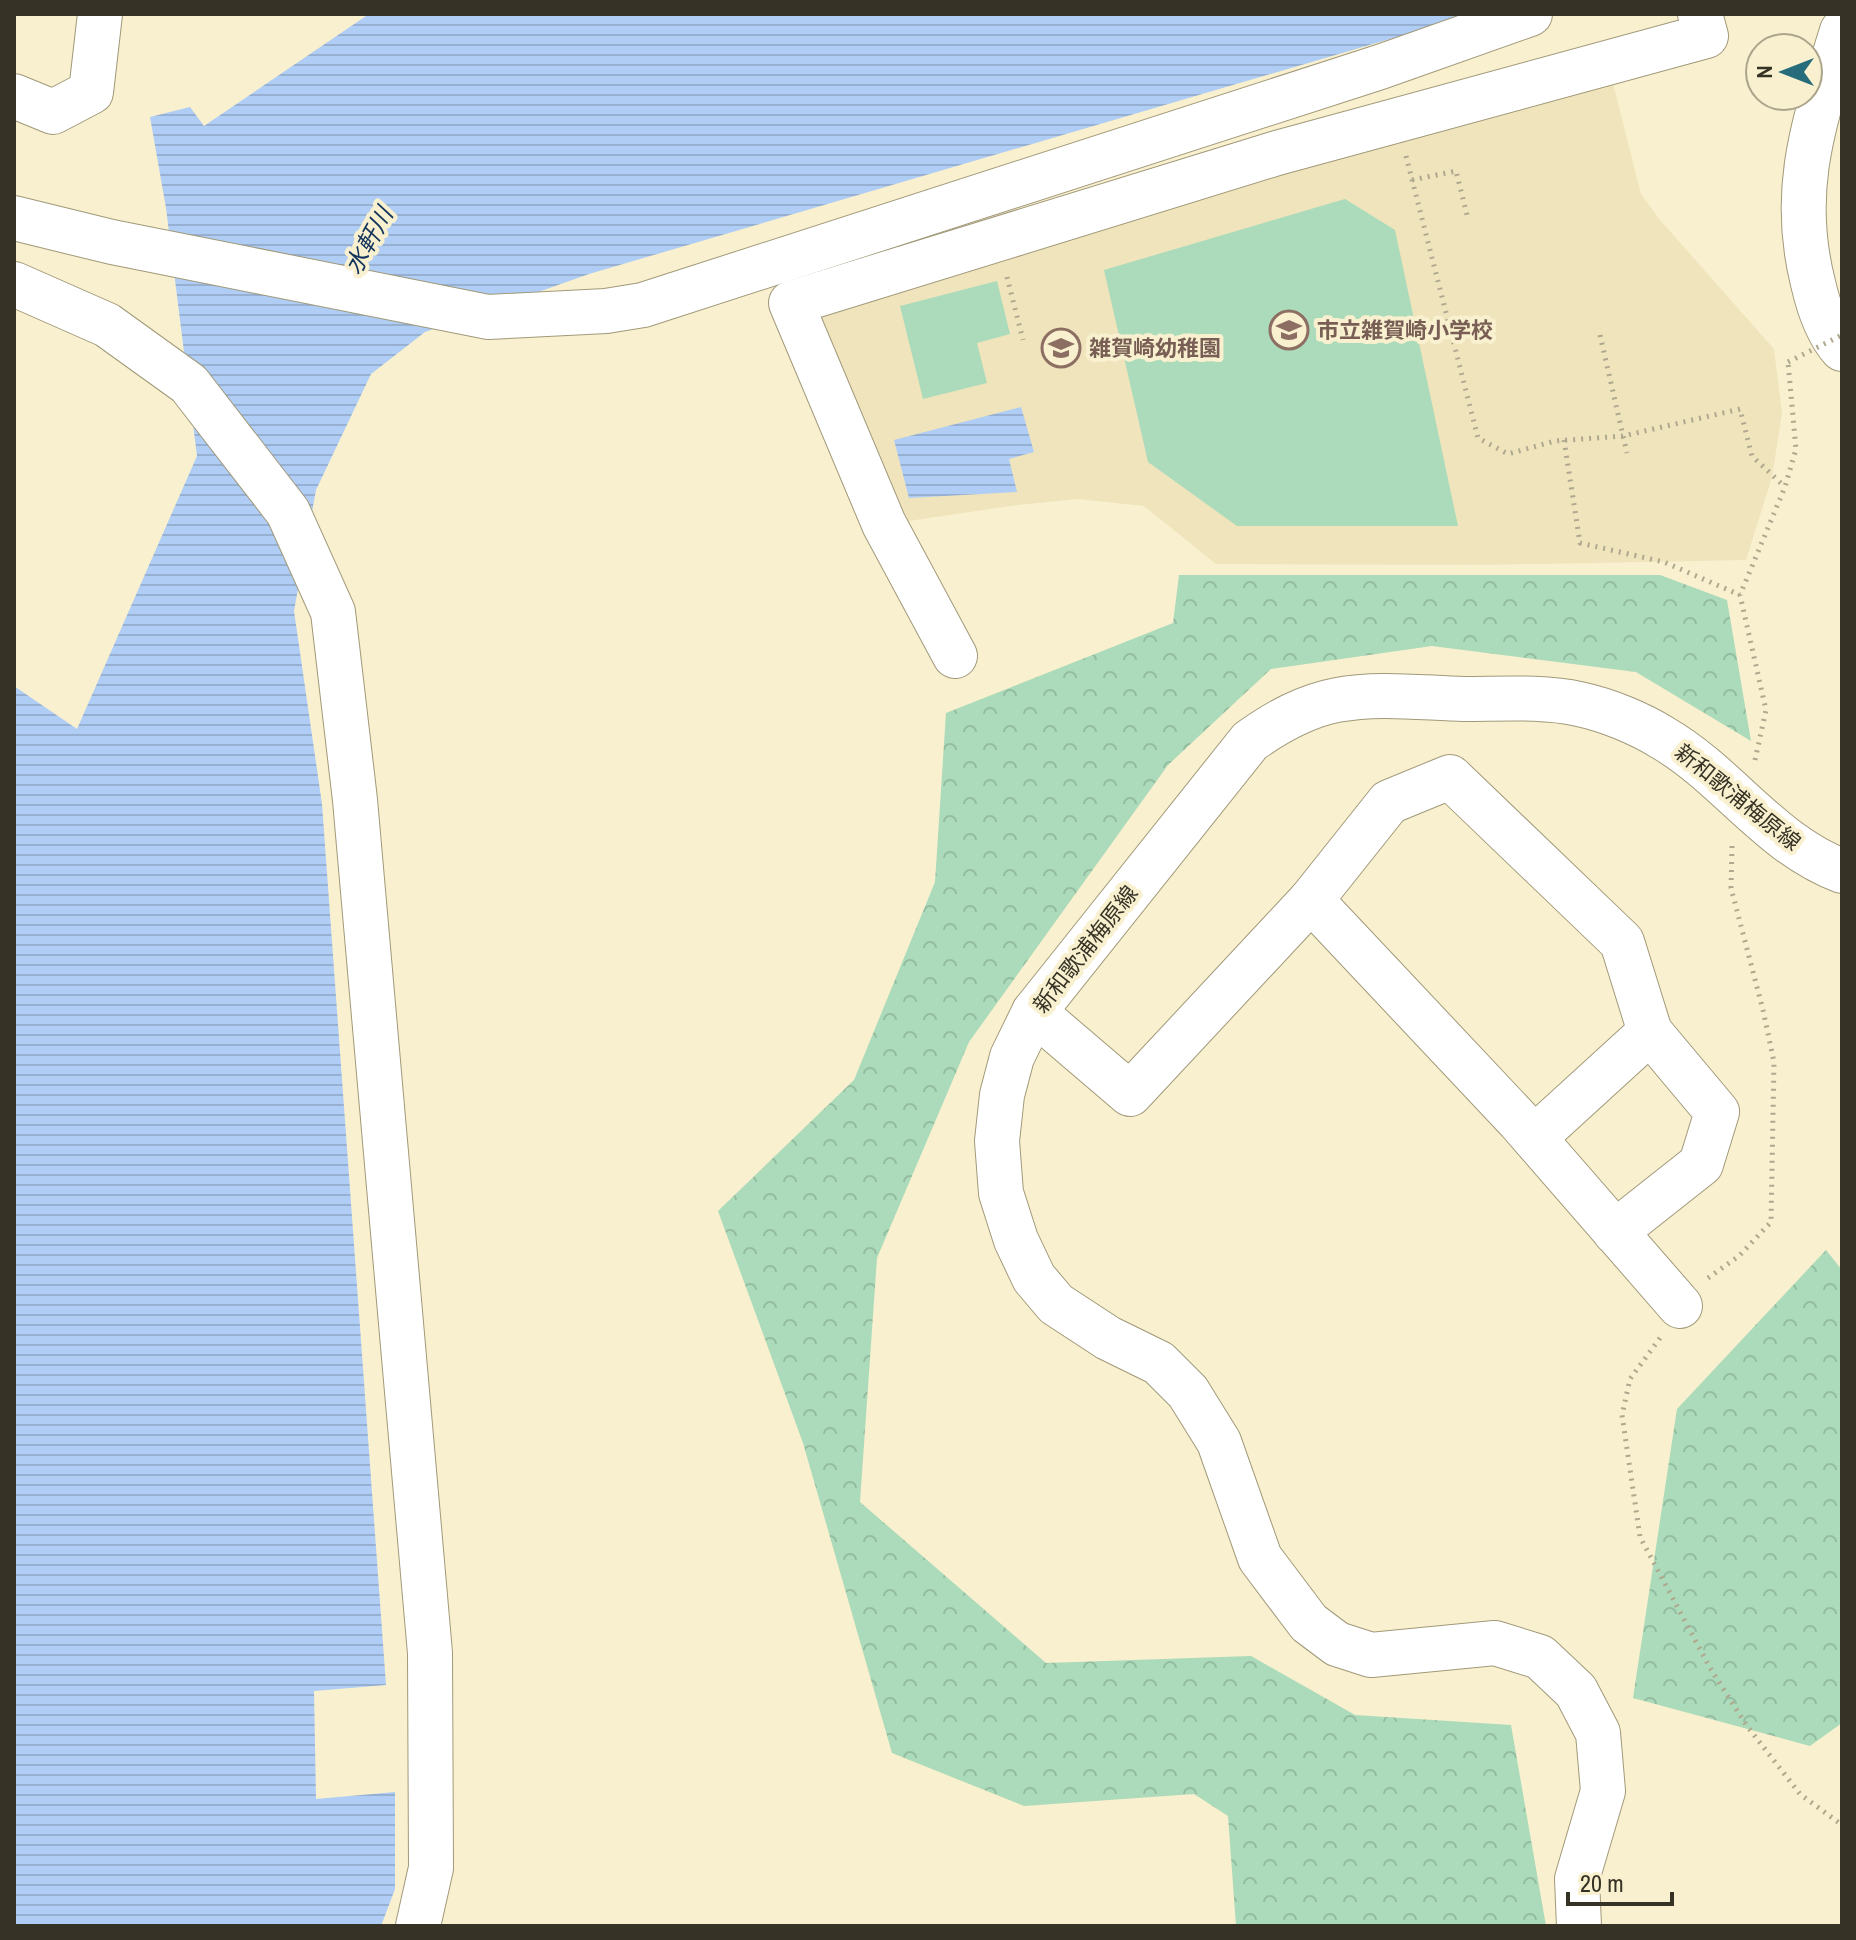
<svg xmlns="http://www.w3.org/2000/svg" width="1856" height="1940" viewBox="0 0 1856 1940" font-family="'Archivo Narrow','Noto Sans JP',sans-serif">
	<style>
		.built { fill: #efe4bc }
		.forest { fill: url(#forest-crowns) }
		.pitch { fill: #abdbba }
		.water { fill: url(#water-rules) }
		.lines { fill: none; stroke-linecap: round; stroke-linejoin: round }
		.minor-casing { stroke: #a1997a; stroke-width: 46 }
		.major-casing { stroke: #a1997a; stroke-width: 46 }
		.path { stroke: #aea88e; stroke-width: 5; stroke-dasharray: 2 6; stroke-linecap: butt }
		.minor { stroke: #fff; stroke-width: 44 }
		.major { stroke: #fff; stroke-width: 44 }
		.path-bridge { stroke: #aea88e; stroke-width: 5; stroke-dasharray: 2 6; stroke-linecap: butt }
		.labels { text-anchor: middle; stroke-width: 8; stroke-linejoin: round; paint-order: stroke }
		.education-label { font-size: 22px; font-weight: bold; fill: #785e54; stroke: #f8f0ce; text-anchor: start }
		.street-label { font-size: 22px; fill: #363326; stroke: #f8f0ce }
		.water-label { font-size: 24px; font-style: italic; fill: #10325b; stroke: #f8f0ce }
	</style>
	<defs>
		<pattern id="forest-crowns" width="20" height="18" patternUnits="userSpaceOnUse" patternTransform="scale(2)"><rect width="20" height="18" fill="#abdbba"/><path d="M2 6a3 3 0 1 1 6 0M12 15a3 3 0 1 1 6 0" fill="none" stroke="#94bca0"/></pattern>
		<pattern id="water-rules" width="6" height="5" patternUnits="userSpaceOnUse" patternTransform="scale(2)"><rect width="6" height="5" fill="#afcdf5"/><path d="M0 2.5h6" fill="none" stroke="#97b0d2"/></pattern>
	</defs>
	<rect width="100%" height="100%" fill="#f8f0ce"/>
	<path class="built" d="M1610,72l31,122 19,26 114,129 8,64 -10,64 -26,83 -268,5 -262,-1 -72,-58 -66,-7 -61,6 -122,18 -82,-212z"/>
	<g class="forest">
		<path d="M1179,575h481l67,25 24,141 -115,-69 -204,-26 -161,23 -103,96 -199,277 -92,216 -17,244 186,161 205,-7 104,59 156,10 35,201h-310l-8,-110 -34,-22 -170,12 -132,-53 -89,-310 -85,-232 136,-131 81,-198 11,-169 227,-90z"/>
		<path d="M1826,1250l16,20v453l-32,23 -177,-48 44,-289z"/>
	</g>
	<g class="pitch">
		<path d="M1345,199l50,31 63,296h-221l-89,-64 -44,-192z"/>
		<path d="M997,281l13,53 -33,9 10,40 -64,16 -23,-93z"/>
	</g>
	<g class="water">
		<path d="M369,14h1106l-886,260 -164,58 -54,42 -55,116 -22,121 28,193 64,881 -72,6 2,108 79,-7v97l-14,37h-367v-1240l63,43 120,-273 -31,-248 -16,-91 40,-10 14,19z"/>
		<path d="M1021,407l13,45 -25,7 8,33 -108,6 -15,-58z"/>
	</g>
	<g class="lines">
		<defs>
			<g id="minor">
				<path d="M14,96l39,16 38,-20 9,-78"/>
				<path d="M14,218l98,24 376,75 118,-6 37,-6 737,-238 150,-53"/>
				<path d="M14,284l93,41 82,59 99,128 45,100 22,188 75,853 1,215 -13,58"/>
				<path d="M955,656l-71,-132 -93,-221 486,-150 429,-117 -6,-22"/>
				<path d="M1311,900l78,-98 61,-25 172,165 28,90 -116,106"/>
				<path d="M1034,1012l96,82 181,-194 208,221 161,185"/>
				<path d="M1615,1232l86,-68 16,-52 -67,-80"/>
			</g>
			<g id="major">
				<path d="M1842,31c-27,89 -53,157 -29,252 5,22 14,49 29,66"/>
				<path d="M1579,1926l-2,-47 26,-88 -5,-58 -22,-42 -36,-34 -45,-14 -124,12 -34,-11 -28,-21 -49,-65 -41,-116 -31,-50 -29,-29 -51,-25 -52,-34 -22,-26 -18,-38 -15,-47 -4,-52 5,-46 10,-38 22,-45 216,-271c27,-19 55,-35 87,-41 41,-8 86,-2 127,-1 37,0 79,-3 115,5 28,6 60,19 84,34 65,38 107,106 179,133"/>
			</g>
		</defs>
		<use href="#minor" class="minor-casing"/>
		<use href="#major" class="major-casing"/>
		<g class="path">
			<path d="M1406,156l72,282 30,16 47,-13 68,-5 117,-27 12,47 33,31"/>
			<path d="M1412,180l44,-9 11,44"/>
			<path d="M1007,277l16,63"/>
			<path d="M1600,335l27,118"/>
			<path d="M1564,440l16,103 84,19 76,33"/>
			<path d="M1755,760l11,-50 -26,-115 45,-108 11,-38 -8,-87"/>
			<path d="M1708,1278l31,-22 32,-34 3,-160 -11,-52 -32,-122 1,-42"/>
			<path d="M1660,1338l-30,41 -8,36 18,122 70,131 37,58 53,68 42,31"/>
		</g>
		<use href="#minor" class="minor"/>
		<use href="#major" class="major"/>
		<path class="path-bridge" d="M1788,362l54,-27"/>
	</g>
	<defs>
		<symbol id="school-ring" viewBox="-11 -11 22 22"><circle r="9.5" fill="#f8f0ce" stroke="#8d6e63" stroke-width="1.5"/><path d="M0-5L7-2L0 1L-7-2ZM-4 1L0 2.5L4 1V4Q0 6-4 4Z" fill="#8d6e63"/></symbol>
	</defs>
	<g fill-rule="evenodd">
		<use href="#school-ring" x="1267" y="308" width="44" height="44"/>
		<use href="#school-ring" x="1039" y="326" width="44" height="44"/>
	</g>
	<g class="labels">
		<g class="education-label">
			<text x="1317" y="338">市立雑賀崎小学校</text>
			<text x="1089" y="356">雑賀崎幼稚園</text>
		</g>
		<g class="street-label">
			<text transform="translate(1738 797) rotate(39)" y="8">新和歌浦梅原線</text>
			<text transform="translate(1085 949) rotate(-52)" y="8">新和歌浦梅原線</text>
		</g>
		<g class="water-label">
			<text transform="translate(369 241) rotate(-61)" y="8">水軒川</text>
		</g>
	</g>
	<rect width="1856" height="1940" fill="none" stroke="#363326" stroke-width="32"/>
	<g transform="translate(1784 72) rotate(270)"><circle r="38" fill="#f8f0ce" stroke="#aaa48b" stroke-width="2"/>
	<path d="M0-6L14 30L0 20L-14 30Z" fill="#266c7b"/>
	<text y="-12" font-size="22" font-weight="bold" text-anchor="middle" fill="#363326">N</text>
	</g>
	<path d="M1568 1892v12h104v-12" fill="none" stroke="#363326" stroke-width="4"/>
	<text x="1580" y="1892" font-size="24" fill="#363326" stroke="#f8f0ce" stroke-width="6" paint-order="stroke">20 m</text>
</svg>
